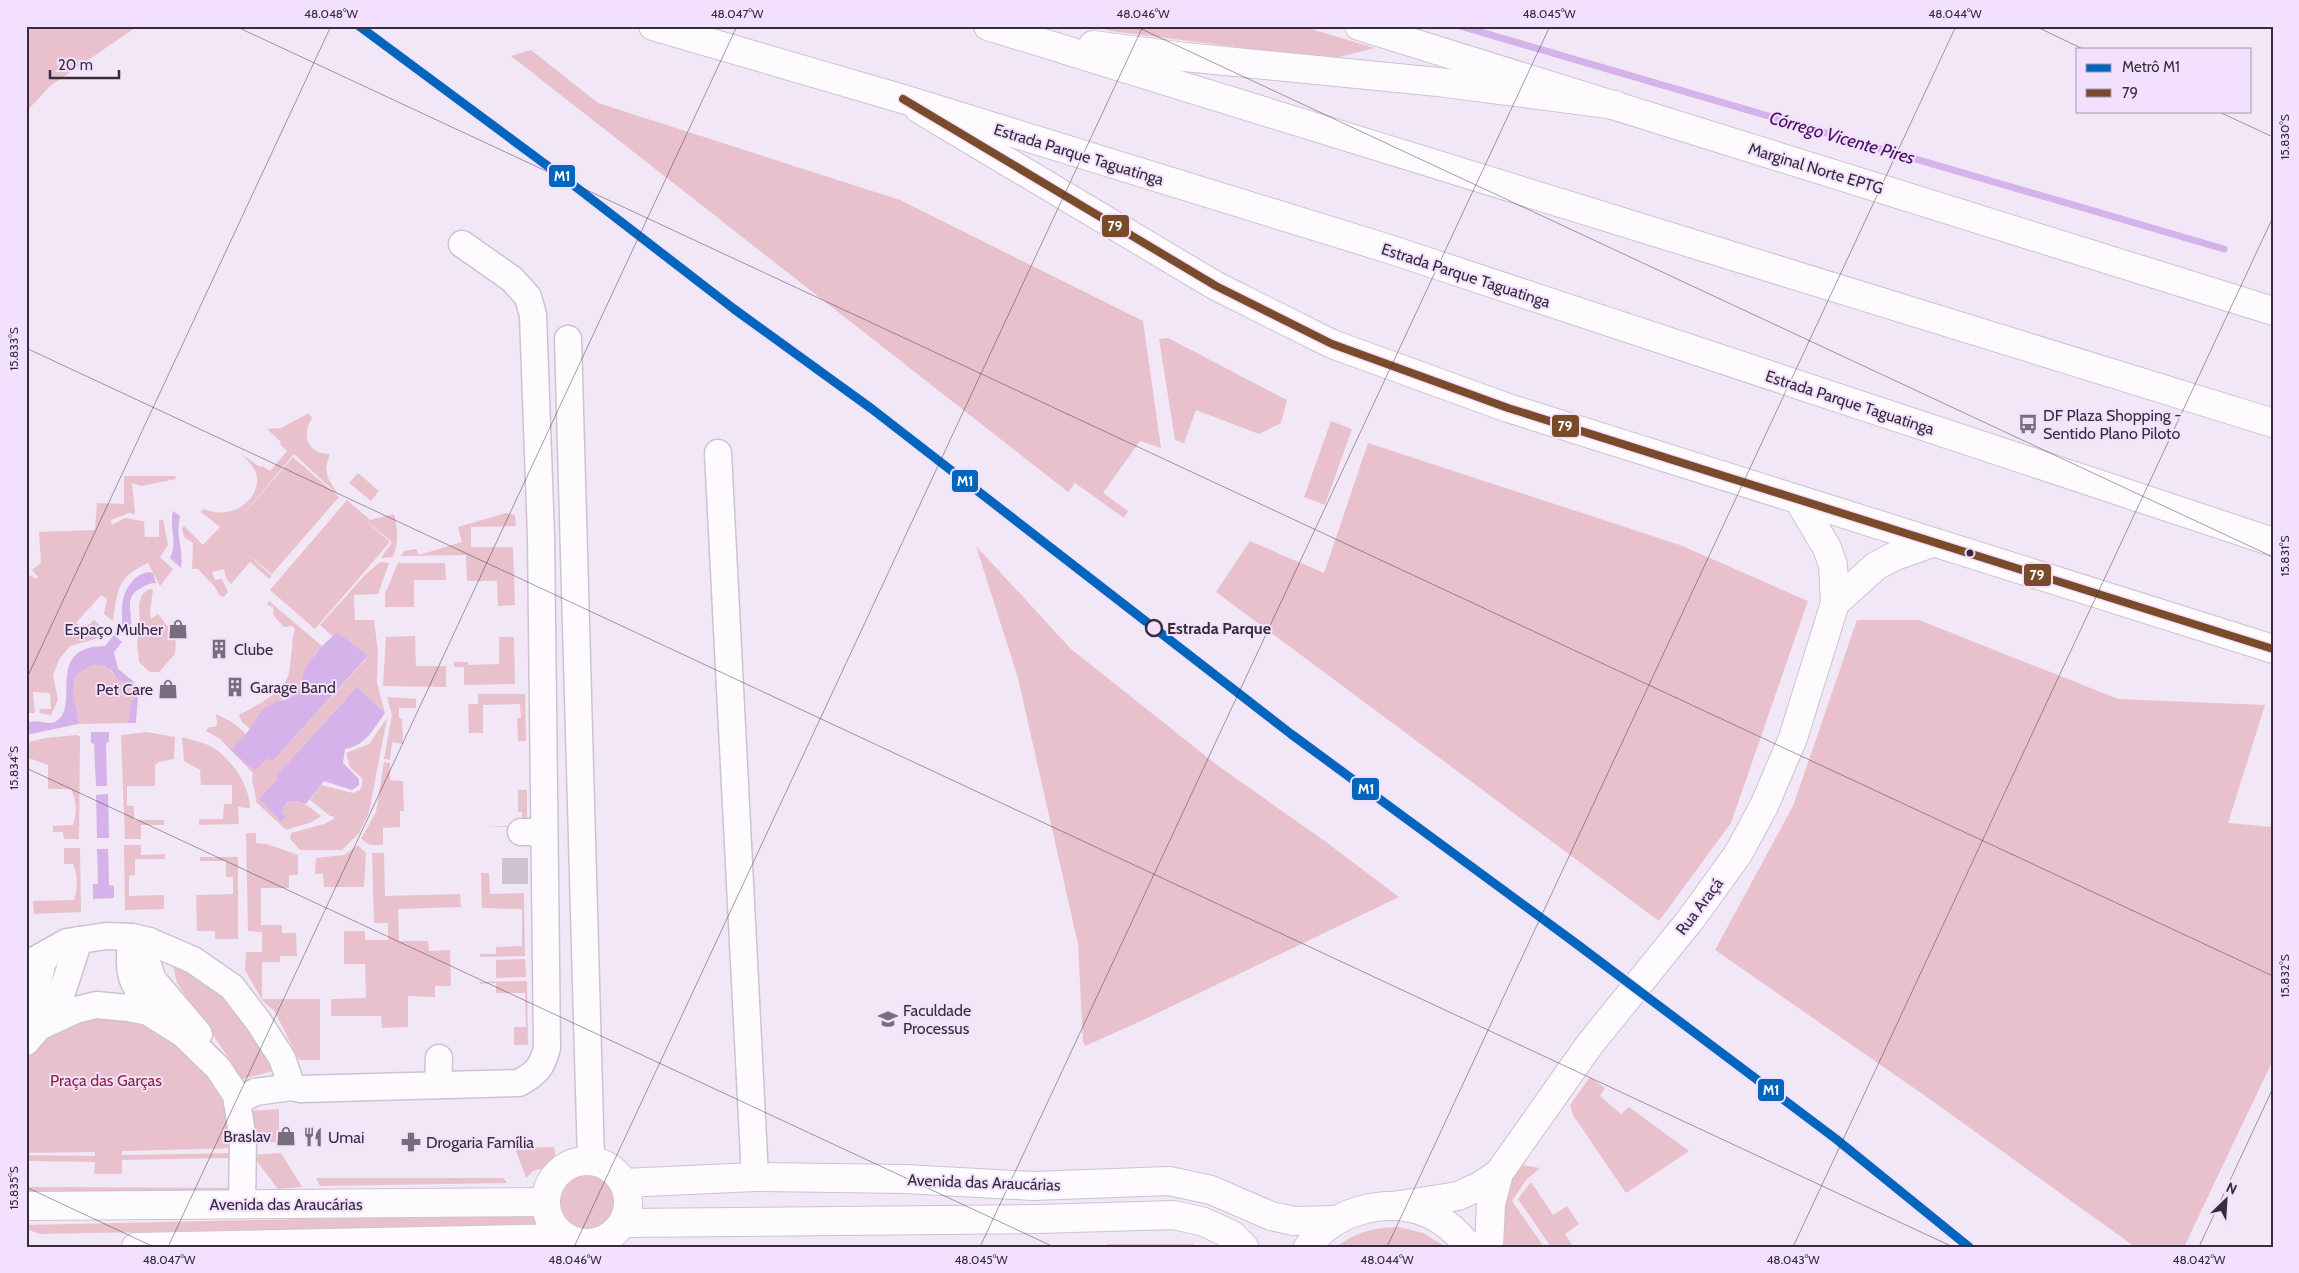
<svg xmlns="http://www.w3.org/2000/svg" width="2299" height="1273" viewBox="0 0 2299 1273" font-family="Cabin,sans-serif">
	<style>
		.green { fill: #e9c1cc }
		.water { fill: #d5b2e9 }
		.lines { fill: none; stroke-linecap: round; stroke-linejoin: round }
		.stream { stroke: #d5b2e9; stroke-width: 7 }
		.street-tunnel { stroke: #ccc2d1; stroke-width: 26; stroke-dasharray: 26 13; stroke-linecap: butt }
		.street-casing { stroke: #ccc3d1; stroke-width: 29 }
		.secondary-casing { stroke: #ccc3d1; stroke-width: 30 }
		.primary-casing { stroke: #ccc3d1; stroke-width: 30 }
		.highway-casing { stroke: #ccc3d1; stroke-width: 30 }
		.street { stroke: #fdfbfe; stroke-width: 26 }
		.secondary { stroke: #fdfbfe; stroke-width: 28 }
		.primary { stroke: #fdfbfe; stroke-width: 28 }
		.highway { stroke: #fdfbfe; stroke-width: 28 }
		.bus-1-casing { stroke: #f3e0fe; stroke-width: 11 }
		.bus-1 { stroke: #7a4b2a; stroke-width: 8 }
		.metro-1-casing { stroke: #f3e0fe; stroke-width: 12 }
		.metro-1 { stroke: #0065bd; stroke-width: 9 }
		.ticks { fill: none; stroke: #362c3b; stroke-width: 1; stroke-opacity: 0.45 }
		.bus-dot { fill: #362c3b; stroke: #f3e0fe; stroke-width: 2 }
		.stop-dot { fill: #f3e0fe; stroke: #362c3b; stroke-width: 2.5 }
		.labels { text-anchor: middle; stroke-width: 4; stroke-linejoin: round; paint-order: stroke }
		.street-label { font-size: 16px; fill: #362c3b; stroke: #f3e0fe }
		.poi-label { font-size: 16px; fill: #362c3b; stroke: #f3e0fe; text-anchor: start }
		.stop-label { font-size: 16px; font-weight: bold; fill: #362c3b; stroke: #f3e0fe; text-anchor: start }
		.park-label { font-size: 16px; fill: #8d253b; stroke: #f3e0fe }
		.water-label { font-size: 18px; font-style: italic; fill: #490d62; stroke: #f3e0fe }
		.line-badge { stroke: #f3e0fe; stroke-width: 2 }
		.badge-label { font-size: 14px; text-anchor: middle; font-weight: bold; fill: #fff }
		.neatline { fill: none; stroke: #362c3b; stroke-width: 2 }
		.ticks-label { font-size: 12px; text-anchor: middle; fill: #362c3b }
	</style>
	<rect width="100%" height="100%" fill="#f1e7f7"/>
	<g class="green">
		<path d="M32,26h106l-88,60 -24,26v-81z"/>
		<path d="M1097,26h204l74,22 -44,11 -220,-28z"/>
		<path d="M531,50l67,53 302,97 243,121 18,127 -21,-7 -37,52 25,18 -4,7 -49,-35 -7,9 -557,-436z"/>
		<path d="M1168,338l119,62 -6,23 -22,11 -63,-24 -12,33 -9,-3 -16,-101z"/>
		<path d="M309,413l3,5c-11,18 -5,36 18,36l-4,13 2,11 10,17 -44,-41 -65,77 64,-74 46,40 -67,77 -27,-22 27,24 -3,3 -19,-17 -19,22 -5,-6 -2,-9 -12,3 3,8 7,-1 6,13 -4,5 -4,-1 -6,-10 -16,-17h-6l1,-26 -9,-6 -2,-9 2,-2 19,19 17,-18 -19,-15 2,-3c10,3 18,5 28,2 15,-3 31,-22 25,-38 -2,-7 -10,-14 -15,-19l19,13 2,-1 8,5 17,-20 -7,-7 1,-2 -14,-13 14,-1z"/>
		<path d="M1331,421l21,8 -27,76 -21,-8z"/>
		<path d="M1368,443l312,102 128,56 -77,222 -72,98 -443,-329 34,-51 74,32z"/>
		<path d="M358,473l21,18 -8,10 -22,-18z"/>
		<path d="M124,476h51l1,3 -35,7 -9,-3 3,31 -6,-1 -18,7 1,5 13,-7 17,3h2l1,16h14v-16l4,-2 5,26 -8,12 13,12 -13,17 -12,-23c-32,15 -30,27 -35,58l-9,-7 3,-15 -6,-4 -25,28 8,6 10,-9 13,12 -8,6 -29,8 -10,12 -7,17 5,25 -7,15 -12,-2 1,-4h11l-1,-16 -17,-1 2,21h-6c-2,-7 -5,-15 -3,-22 2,-5 3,-6 3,-12l-3,2v-101l5,-5 5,4 2,-2 -6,-7 9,-7 -2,-31 56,-2 2,-27 27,1z"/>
		<path d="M347,500l23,20 24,-6c4,16 5,27 -1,43l-12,1 11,-16 -33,-27 31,27 -75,87 -45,-39z"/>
		<path d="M506,513l9,2 1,11 -45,1v20h42l2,58 -17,1 -1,-25h-30l-1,-26 -65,1 3,-5 12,-2 3,6 43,-13 -4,-15z"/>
		<path d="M976,546l95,103 146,116 109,77 73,55 -258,124 -56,25 -2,-5 -5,-97 -60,-266z"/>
		<path d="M380,562l9,1 -11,31 -24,1 1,25h19l4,32 -1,31 8,30 -28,-26 -81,89 3,2 3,35 2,-7 4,-5c15,-2 22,7 33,15l-9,6 -26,8 -30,-28c0,-12 -6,-18 -3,-29l-33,-34 -14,-8 3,-4h6l2,-3 -1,-10 16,8 14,12 -14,16 22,20 13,-13 5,5 96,-105 -31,-25 -4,5 -13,-12 45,-50z"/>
		<path d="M398,563h47l1,17h-32v27h-29v-13z"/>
		<path d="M153,589l-3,24 1,6 7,-5 18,23 -1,17 -16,18h-9l-11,-10 -2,-20 3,-16 -1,-21 3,-10 5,-5z"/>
		<path d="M269,601l53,45c-17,16 -13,33 -24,45 -6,7 -12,7 -20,10 -7,3 -25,21 -28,28l-8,-7 -3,-7c16,-9 43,-21 49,-39 2,-6 2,-13 3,-20 2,-9 0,-17 4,-26l-3,-4 -8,1 -10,-11 -1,-9 -6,-2z"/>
		<path d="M1857,620h62l199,79 147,6 -37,118 45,4v233l-89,187h-49l-201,-145 -219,-152 78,-144z"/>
		<path d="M415,636l1,30h30v21l-63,-1 3,-49z"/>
		<path d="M499,637h15l1,47 -51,1v-18h-10v-5h14v3l31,-1z"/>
		<path d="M92,665c18,1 14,1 25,13 3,4 10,6 15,9l2,14h-3l-3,22 -50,1c1,-21 -9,-26 -2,-49z"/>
		<path d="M478,694h47l1,47h-8l-1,-23h4l-1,-14 -37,1v28h-14l-1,-29h10z"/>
		<path d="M387,697l29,2v9h-17v10l3,1 1,25 -11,-2 -2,18 -6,-1 8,-44z"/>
		<path d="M387,718l-18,94 -10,21 -17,17h-42l-10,-11 1,-6 33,-9 10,-5 -1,-3h-3l-20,-16 11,-15 32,8 7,-3 2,-5v-7l-12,-11 -4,-14 23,-9z"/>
		<path d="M147,732l28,5 -1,22 -15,3 -4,3v21h-28v20h7v14h30v5h-23v14h-16l-4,-104z"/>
		<path d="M77,735l3,2 -1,102h-15l-1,-7h-10v-6l20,-1c4,-14 4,-23 -2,-36h-23v-24l-22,-8v-14l19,-5z"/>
		<path d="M182,737c10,3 21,5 30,10 19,11 38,39 38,61l-12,-1 1,17 -40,1v-6h24l1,-15h8v-19h-31l-1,-15 -16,-9z"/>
		<path d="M384,762l6,1v17l13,1 1,30h-4v16l-17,1v17h-13l-9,-6 15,-27z"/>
		<path d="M518,790h9v37h-40l35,-2v-13h-4z"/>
		<path d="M246,833h10v10l11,1 31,11v20h-9v13h-28v37h21v8h14l1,23h-17v6h-18v37h58v61h-21l-24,-48 -13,-12 -12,-21 -5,-9 1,-18h16v-20l-14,-1z"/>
		<path d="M124,845h17v10l24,-1v5h-30v16l-6,1v20l35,-1v14l-39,1z"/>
		<path d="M358,845l8,8 -2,34h-40l-1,-13h-8l1,-16 28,-3z"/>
		<path d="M64,848h16l1,64 -47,2 -1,-13 41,-1c4,-13 4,-24 -1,-36h-9z"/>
		<path d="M372,853h12l1,43 75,-2 1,13 -63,2 1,32h29l1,10 21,-1 1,36h-16v11l-27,-1v31l-26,1 -1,-12h-50v-17l35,-1 -1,-34h-21v-33h21v9h23v-17h-14z"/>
		<path d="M200,857h38v82h-23v-8h-18l-1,-36 37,-1v-17h-7v-16h-26z"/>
		<path d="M481,873h8l1,21 34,-1 1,63 -45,1v-3h16v-7l26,-1v-37l-40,-1z"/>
		<path d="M525,959l1,18 -30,1v-18z"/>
		<path d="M172,961l54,29 51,80 -38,10 -11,-23 -51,-74z"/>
		<path d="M527,981l1,64h-14v-18h12l-1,-34h-29v-10l-16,1v-2z"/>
		<path d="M90,1006l66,17 64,56 20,69 -118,3v4l111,-2 -1,5 -110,2v14h-28l1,-12 -69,-1v-6l69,1v-4l-69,1v-104z"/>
		<path d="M1590,1077l15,11 -5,8 21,18 8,-7 60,44 -63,42 -53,-78 -3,-10z"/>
		<path d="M279,1109v33l-29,1v-32z"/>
		<path d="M554,1147l3,18 -24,6 -7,7 -11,-30z"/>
		<path d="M281,1153l21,34 -24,2 -26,-34z"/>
		<path d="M1522,1165l18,3 -14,12 -14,21 32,46h-39l-3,-9v-49z"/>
		<circle cx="588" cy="1205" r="32"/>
		<path d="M316,1178h187l4,5 -187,3z"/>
		<path d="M1531,1182l22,33 14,-9 12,18 -14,10 8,13h-22l-33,-48z"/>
		<path d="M26,1187l207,1v7l-207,-2z"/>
		<path d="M539,1214l1,11 -500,9 -14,-5v-4z"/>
		<path d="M1399,1227l24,6 23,14h-110c22,-16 37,-19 63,-20z"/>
		<path d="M1107,1244h86l5,3h-91z"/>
	</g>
	<g class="water">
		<path d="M173,511l7,5c-5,21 4,32 1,52l-11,-10c8,-14 -1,-31 3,-47z"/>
		<path d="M149,572l4,1 3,10c-6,0 -10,2 -15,5 -17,9 -9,20 -10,36 0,4 -2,8 -2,12l-9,-9c4,-7 1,-13 2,-20 1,-16 11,-33 27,-35z"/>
		<path d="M337,632l31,24 -96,106 -5,-4 -12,13 -24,-21 15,-16 16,-24 15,-9 8,-1 9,-5 6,-7 5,-20 15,-20z"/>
		<path d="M114,635l8,7 -8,10 4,17 15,12 5,14 -2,28h-8l3,-22 3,-1 -2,-13 -15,-8 -5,-8 -7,-5 -13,-1 -16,10c-7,23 3,28 2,49l-52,11v-11c11,-8 23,5 33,-5 20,-18 -14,-72 46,-73z"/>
		<path d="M357,687l28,26c-12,16 -18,32 -40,36l-2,14 16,16v6l-7,5 -28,-9 -18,23 -9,-3h-9l-4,5 -2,7 4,4 -5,4 -22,-22 19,-20 -2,-3z"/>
		<path d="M91,732h18v10l-3,1 1,43h-11l-2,-42 -3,-1z"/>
		<path d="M108,794l1,44h-12l-1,-43z"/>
		<path d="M97,849h11l1,36 5,1v12l-21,1v-15h5z"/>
	</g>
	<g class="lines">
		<path class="stream" d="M1460,26l764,223"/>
		<path class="street-tunnel" d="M502,871h43"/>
		<defs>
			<g id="street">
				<path d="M568,339l23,822"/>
				<path d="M718,453l37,724"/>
				<path d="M521,832h23"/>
				<path d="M132,937c-6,41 0,51 30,78"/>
				<path d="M149,941l-4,15 8,24 46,54"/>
				<path d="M26,965l41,-23 39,-6 26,1 17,4 44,19 39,27 26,34 24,37 10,29 9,2 218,-6c18,-10 23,-16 28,-35l-6,-512 -8,-221 -5,-18 -16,-18 -50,-35"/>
				<path d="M53,1020l26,-80"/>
				<path d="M27,1041l15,-77 7,-12"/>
				<path d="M26,1042l13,-15 37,-17 20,-5 33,3 19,4 35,22 35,34 18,27 7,45 -1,64"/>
				<path d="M438,1085l1,-27"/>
				<path d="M237,1102l18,-10 37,-5"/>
			</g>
			<g id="secondary">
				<path d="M1835,603l41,-37 19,-10 37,-13"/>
				<circle cx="587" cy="1202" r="41"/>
				<path d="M624,1183l131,-6 150,2 128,7 136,-5 42,9 60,26 23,5 43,-1"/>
				<path d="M26,1206l519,-4"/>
				<path d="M1393,1206l65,-10 22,-10 19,-13 91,-129 101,-125 47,-65 26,-48 29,-68 42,-135 -2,-38 -6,-17 -28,-47"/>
				<path d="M624,1223l414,-4 136,-4 30,7 28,13 12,12"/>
				<path d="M136,1247l428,-9 6,9"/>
				<path d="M1308,1247c25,-37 78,-50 119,-34 17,7 31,20 42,34"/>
				<path d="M1489,1247l2,-43 8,-31"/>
			</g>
			<g id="primary">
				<path d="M1359,26l914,285"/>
				<path d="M919,109l297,177 116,58 176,64 765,241"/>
			</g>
			<g id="highway">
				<path d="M653,26l250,73 486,150 884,293"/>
				<path d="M988,26l1285,397"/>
				<path d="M1093,45l92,12 253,25 177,23"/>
			</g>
		</defs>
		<use href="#street" class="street-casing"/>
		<use href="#secondary" class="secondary-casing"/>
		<use href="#primary" class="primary-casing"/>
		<use href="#highway" class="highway-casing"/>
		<use href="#street" class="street"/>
		<use href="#secondary" class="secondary"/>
		<use href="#primary" class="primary"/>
		<use href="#highway" class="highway"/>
		<defs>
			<path id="bus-1" d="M903,99l313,187 116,58 176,64 765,241"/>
		</defs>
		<use href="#bus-1" class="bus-1-casing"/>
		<use href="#bus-1" class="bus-1"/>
		<defs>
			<path id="metro-1" d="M359,26l213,158 162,125 138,100 419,325 283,208 262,197 133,108"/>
		</defs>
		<use href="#metro-1" class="metro-1-casing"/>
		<use href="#metro-1" class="metro-1"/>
	</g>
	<path class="ticks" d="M235,26l2038,950M1135,26l1138,531M2035,26l48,23M2217,111l56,26M26,348l1927,899M26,680l305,-654M26,768l1028,479M26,1187l128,60M168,1247l569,-1221M574,1247l569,-1221M980,1247l570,-1221M1387,1247l569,-1221M1793,1247l480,-1030M2199,1247l74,-159"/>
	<defs>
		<symbol id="bus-bare" viewBox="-9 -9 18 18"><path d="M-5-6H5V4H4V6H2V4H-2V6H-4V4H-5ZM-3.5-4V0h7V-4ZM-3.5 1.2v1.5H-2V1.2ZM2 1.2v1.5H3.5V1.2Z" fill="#776d7d" stroke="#f3e0fe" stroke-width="2.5" paint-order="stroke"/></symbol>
		<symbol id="shop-bare" viewBox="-9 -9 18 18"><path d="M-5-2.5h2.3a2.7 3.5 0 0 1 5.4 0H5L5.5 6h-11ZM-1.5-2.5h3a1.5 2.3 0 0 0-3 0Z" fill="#776d7d" stroke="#f3e0fe" stroke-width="2.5" paint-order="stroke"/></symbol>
		<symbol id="building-bare" viewBox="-9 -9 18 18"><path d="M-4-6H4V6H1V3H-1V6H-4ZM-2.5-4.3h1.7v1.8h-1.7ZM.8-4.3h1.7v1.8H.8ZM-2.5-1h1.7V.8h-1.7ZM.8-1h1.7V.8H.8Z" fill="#776d7d" stroke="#f3e0fe" stroke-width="2.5" paint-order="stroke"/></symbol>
		<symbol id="university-bare" viewBox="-9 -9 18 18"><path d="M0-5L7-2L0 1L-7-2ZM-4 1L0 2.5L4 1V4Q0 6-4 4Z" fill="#776d7d" stroke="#f3e0fe" stroke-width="2.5" paint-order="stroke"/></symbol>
		<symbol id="restaurant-bare" viewBox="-9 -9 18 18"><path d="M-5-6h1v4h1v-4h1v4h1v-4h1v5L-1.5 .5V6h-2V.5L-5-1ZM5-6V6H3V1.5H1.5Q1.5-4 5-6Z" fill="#776d7d" stroke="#f3e0fe" stroke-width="2.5" paint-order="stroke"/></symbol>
		<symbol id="pharmacy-bare" viewBox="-9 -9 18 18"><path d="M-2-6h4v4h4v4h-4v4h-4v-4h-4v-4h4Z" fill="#776d7d" stroke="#f3e0fe" stroke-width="2.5" paint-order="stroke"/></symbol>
	</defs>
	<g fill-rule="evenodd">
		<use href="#bus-bare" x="2014" y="410" width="28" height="28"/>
		<use href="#shop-bare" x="164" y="615" width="28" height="28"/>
		<use href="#building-bare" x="205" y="635" width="28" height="28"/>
		<use href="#building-bare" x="221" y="673" width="28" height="28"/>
		<use href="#shop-bare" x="154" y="675" width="28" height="28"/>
		<use href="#university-bare" x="874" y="1005" width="28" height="28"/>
		<use href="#shop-bare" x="272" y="1122" width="28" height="28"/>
		<use href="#restaurant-bare" x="299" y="1123" width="28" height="28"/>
		<use href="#pharmacy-bare" x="397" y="1128" width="28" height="28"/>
	</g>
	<circle class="bus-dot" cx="1970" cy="553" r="4.5"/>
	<circle class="stop-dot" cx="1154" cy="628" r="8"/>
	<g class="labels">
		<g class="street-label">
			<text transform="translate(1079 154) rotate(17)" y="6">Estrada Parque Taguatinga</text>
			<text transform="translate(1816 168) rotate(17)" y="6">Marginal Norte EPTG</text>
			<text transform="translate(1466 275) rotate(18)" y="6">Estrada Parque Taguatinga</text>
			<text transform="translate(1850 402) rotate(18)" y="6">Estrada Parque Taguatinga</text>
			<text transform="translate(1699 906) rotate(-53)" y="6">Rua Araçá</text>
			<text transform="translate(984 1182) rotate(2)" y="6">Avenida das Araucárias</text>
			<text x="286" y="1210">Avenida das Araucárias</text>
		</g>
		<g class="poi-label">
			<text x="2043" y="421">DF Plaza Shopping -<tspan x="2043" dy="18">Sentido Plano Piloto</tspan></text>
			<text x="163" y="635" text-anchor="end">Espaço Mulher</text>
			<text x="234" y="655">Clube</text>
			<text x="250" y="693">Garage Band</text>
			<text x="153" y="695" text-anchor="end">Pet Care</text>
			<text x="903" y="1016">Faculdade<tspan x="903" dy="18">Processus</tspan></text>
			<text x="271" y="1142" text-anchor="end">Braslav</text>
			<text x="328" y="1143">Umai</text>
			<text x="426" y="1148">Drogaria Família</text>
		</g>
		<g class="stop-label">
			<text x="1167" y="634">Estrada Parque</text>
		</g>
		<g class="park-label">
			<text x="106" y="1086">Praça das Garças</text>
		</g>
		<g class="water-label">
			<text transform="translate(1842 138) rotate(16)" y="6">Córrego Vicente Pires</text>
		</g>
	</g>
	<g class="line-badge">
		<rect x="548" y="164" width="28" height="24" rx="5" fill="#0065bd"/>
		<rect x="1101" y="214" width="29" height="24" rx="5" fill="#7a4b2a"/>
		<rect x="1551" y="414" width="29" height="24" rx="5" fill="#7a4b2a"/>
		<rect x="951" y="469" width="28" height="24" rx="5" fill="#0065bd"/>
		<rect x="2023" y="563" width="29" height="24" rx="5" fill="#7a4b2a"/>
		<rect x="1351" y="777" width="29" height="24" rx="5" fill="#0065bd"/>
		<rect x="1757" y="1078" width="28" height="24" rx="5" fill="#0065bd"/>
	</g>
	<g class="badge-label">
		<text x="562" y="181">M1</text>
		<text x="1115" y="231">79</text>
		<text x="1565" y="431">79</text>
		<text x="965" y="486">M1</text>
		<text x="2037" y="580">79</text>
		<text x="1366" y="794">M1</text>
		<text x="1771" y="1095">M1</text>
	</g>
	<rect width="2299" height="1273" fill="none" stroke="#f3e0fe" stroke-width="55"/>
	<rect x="2076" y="48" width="175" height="65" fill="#f3e0fe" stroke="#a798b0"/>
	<rect x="2086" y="64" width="25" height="8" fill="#0065bd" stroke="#a798b0"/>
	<text x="2122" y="72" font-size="15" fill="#362c3b">Metrô M1</text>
	<rect x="2086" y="89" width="25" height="8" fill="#7a4b2a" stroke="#a798b0"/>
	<text x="2122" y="98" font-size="15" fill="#362c3b">79</text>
	<g transform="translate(2226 1200) rotate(25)" stroke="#f3e0fe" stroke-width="4" paint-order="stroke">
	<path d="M0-4L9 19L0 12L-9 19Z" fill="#362c3b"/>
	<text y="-8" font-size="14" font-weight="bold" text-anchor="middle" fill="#362c3b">N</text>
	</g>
	<path d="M50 70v8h69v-8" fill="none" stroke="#362c3b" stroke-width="2.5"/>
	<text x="58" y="70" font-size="15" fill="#362c3b" stroke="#f3e0fe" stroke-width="4" paint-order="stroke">20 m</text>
	<rect x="28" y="28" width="2244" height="1218" class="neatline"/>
	<g class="ticks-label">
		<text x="331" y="18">48.048°W</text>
		<text x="737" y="18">48.047°W</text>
		<text x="1143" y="18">48.046°W</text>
		<text x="1549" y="18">48.045°W</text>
		<text x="1955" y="18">48.044°W</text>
		<text transform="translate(2285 137) rotate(-90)" y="4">15.830°S</text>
		<text transform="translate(14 349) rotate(-90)" y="4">15.833°S</text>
		<text transform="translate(2285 556) rotate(-90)" y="4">15.831°S</text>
		<text transform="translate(14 768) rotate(-90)" y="4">15.834°S</text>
		<text transform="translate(2285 976) rotate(-90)" y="4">15.832°S</text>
		<text transform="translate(14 1188) rotate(-90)" y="4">15.835°S</text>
		<text x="169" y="1264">48.047°W</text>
		<text x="575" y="1264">48.046°W</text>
		<text x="981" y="1264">48.045°W</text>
		<text x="1387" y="1264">48.044°W</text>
		<text x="1793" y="1264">48.043°W</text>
		<text x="2199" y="1264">48.042°W</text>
	</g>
</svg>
